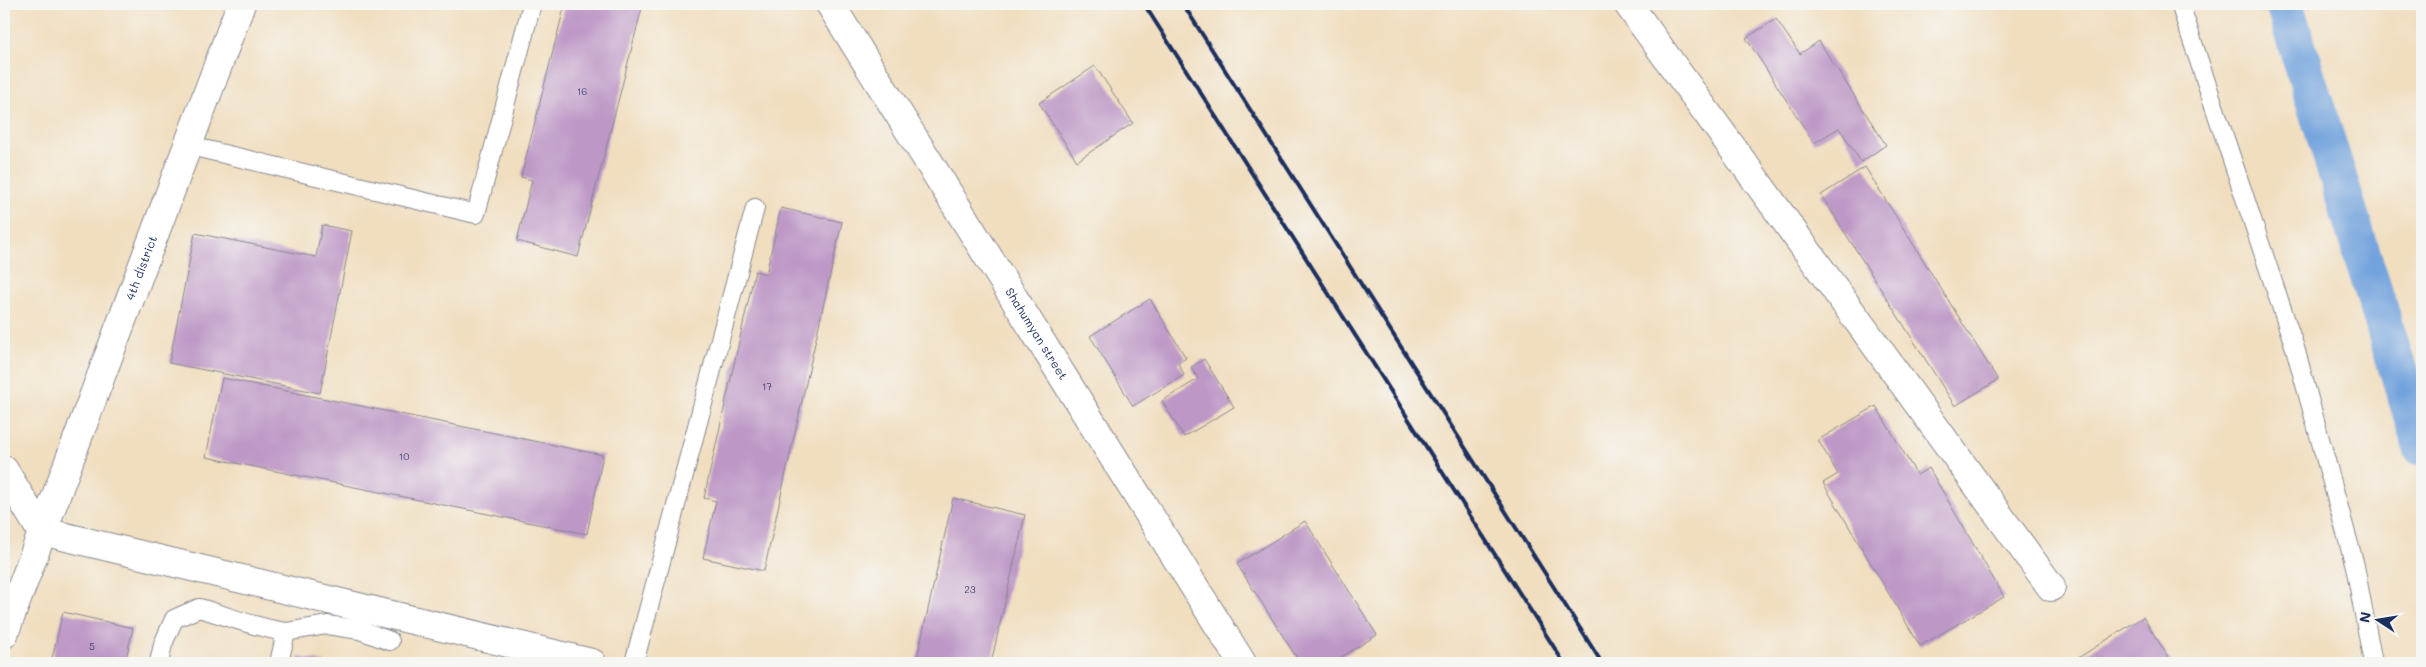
<svg xmlns="http://www.w3.org/2000/svg" width="2426" height="667" viewBox="0 0 2426 667" font-family="Mali,sans-serif">
	<style>
		.lines { fill: none; stroke-linecap: round; stroke-linejoin: round }
		.canal { stroke: #72a3dd; stroke-width: 38 }
		.building { fill: #bd97c6 }
		.service-casing { stroke: #86868e; stroke-width: 20 }
		.minor-casing { stroke: #86868e; stroke-width: 30 }
		.secondary-casing { stroke: #86868e; stroke-width: 30 }
		.service { stroke: #fff; stroke-width: 18 }
		.minor { stroke: #fff; stroke-width: 28 }
		.secondary { stroke: #fff; stroke-width: 28 }
		.rail { stroke: #1b2f5e; stroke-width: 4 }
		.labels { text-anchor: middle; stroke-width: 4.5; stroke-linejoin: round; paint-order: stroke }
		.number-label { font-size: 10px; fill: #444978 }
		.street-label { font-size: 12px; fill: #1b2f5e; stroke: #f6f6f2 }
	</style>
	<rect width="100%" height="100%" fill="#f6f6f2"/>
	<filter id="ink" filterUnits="userSpaceOnUse"><feTurbulence type="fractalNoise" baseFrequency=".02" numOctaves="2"/><feDisplacementMap in="SourceGraphic" scale="10" xChannelSelector="R" yChannelSelector="G"/><feConvolveMatrix kernelMatrix="1 2 1 2 8 2 1 2 1" color-interpolation-filters="sRGB"/></filter>
	<filter id="wash" filterUnits="userSpaceOnUse"><feTurbulence type="fractalNoise" baseFrequency=".0096" numOctaves="4" result="noise"/><feDisplacementMap in="SourceGraphic" scale="20" xChannelSelector="R" yChannelSelector="G"/><feGaussianBlur stdDeviation="1.12" result="paint"/><feColorMatrix in="noise" values="0 0 0 0 0 0 0 0 0 0 0 0 0 0 0 0 0 1.4 0 .05"/><feComposite in="paint" operator="in"/></filter>
	<g filter="url(#wash)">
		<rect width="100%" height="100%" fill="#f1debf"/>
		<g class="lines">
			<path class="canal" d="M2284,4l138,443"/>
		</g>
		<g id="blocks">
			<g class="building">
				<path d="M565,4h78l-65,253 -61,-16 15,-61 -11,-3z"/>
				<path d="M1776,19l24,35 19,-13 67,104 -25,17 -22,-34 -25,15 -68,-105z"/>
				<path d="M1095,66l38,57 -56,38 -38,-58z"/>
				<path d="M1865,167l133,213 -43,26 -134,-211z"/>
				<path d="M781,208l61,14 -78,349 -61,-13 13,-57 -12,-3 51,-227 11,3z"/>
				<path d="M322,225l30,6 -32,162 -151,-30 26,-130 121,24z"/>
				<path d="M1150,299l36,59 -8,5 6,12 -51,31 -43,-70z"/>
				<path d="M1204,359l30,48 -50,30 -22,-36 36,-22 -7,-12z"/>
				<path d="M222,378l381,77 -16,79 -381,-77z"/>
				<path d="M1876,406l41,69 12,-7 75,129 -84,49 -97,-163 15,-9 -20,-34z"/>
				<path d="M953,498l72,17 -34,148h-75z"/>
				<path d="M1305,521l72,114 -45,28h-32l-63,-99z"/>
				<path d="M63,612l70,16 -8,35h-74z"/>
				<path d="M2143,617l29,46h-102z"/>
				<path d="M299,657l26,5v1h-27z"/>
			</g>
		</g>
	</g>
	<g filter="url(#ink)">
		<use href="#blocks" fill-opacity="0" stroke="#86868e" stroke-width="1"/>
		<g class="lines">
			<defs>
				<g id="service">
					<path d="M2180,4l115,344 60,218 18,97"/>
					<path d="M186,145l290,69 56,-210"/>
					<path d="M286,632l41,-7 33,5 30,11"/>
					<path d="M159,663l4,-19 11,-25 25,-11c29,8 57,20 87,24l-7,31"/>
					<path d="M634,663l121,-455"/>
				</g>
				<g id="minor">
					<path d="M1628,4l423,583"/>
					<path d="M4,470l37,61"/>
					<path d="M41,531l551,132"/>
					<path id="s1" d="M4,634l237,-630"/>
				</g>
				<g id="secondary">
					<path id="s2" d="M830,4l412,659"/>
				</g>
			</defs>
			<use href="#service" class="service-casing"/>
			<use href="#minor" class="minor-casing"/>
			<use href="#secondary" class="secondary-casing"/>
			<use href="#service" class="service"/>
			<use href="#minor" class="minor"/>
			<use href="#secondary" class="secondary"/>
			<g class="rail">
				<path d="M1144,4l420,659"/>
				<path d="M1183,4l419,659"/>
			</g>
		</g>
	</g>
	<g class="labels">
		<g class="number-label">
			<text x="582" y="95">16</text>
			<text x="767" y="390">17</text>
			<text x="404" y="460">10</text>
			<text x="970" y="593">23</text>
			<text x="92" y="650">5</text>
		</g>
		<g class="street-label">
			<text dy="4" stroke="none"><textPath href="#s1" startOffset="391">4th district</textPath></text>
			<text dy="4" stroke="none"><textPath href="#s2" startOffset="389">Shahumyan street</textPath></text>
		</g>
	</g>
	<rect width="2426" height="667" fill="none" stroke="#f6f6f2" stroke-width="20"/>
	<g transform="translate(2378 620) rotate(282)" stroke="#f6f6f2" stroke-width="4" paint-order="stroke">
	<path d="M0-4L9 19L0 12L-9 19Z" fill="#1b2f5e"/>
	<text y="-8" font-size="14" font-weight="bold" text-anchor="middle" fill="#1b2f5e">N</text>
	</g>
</svg>
